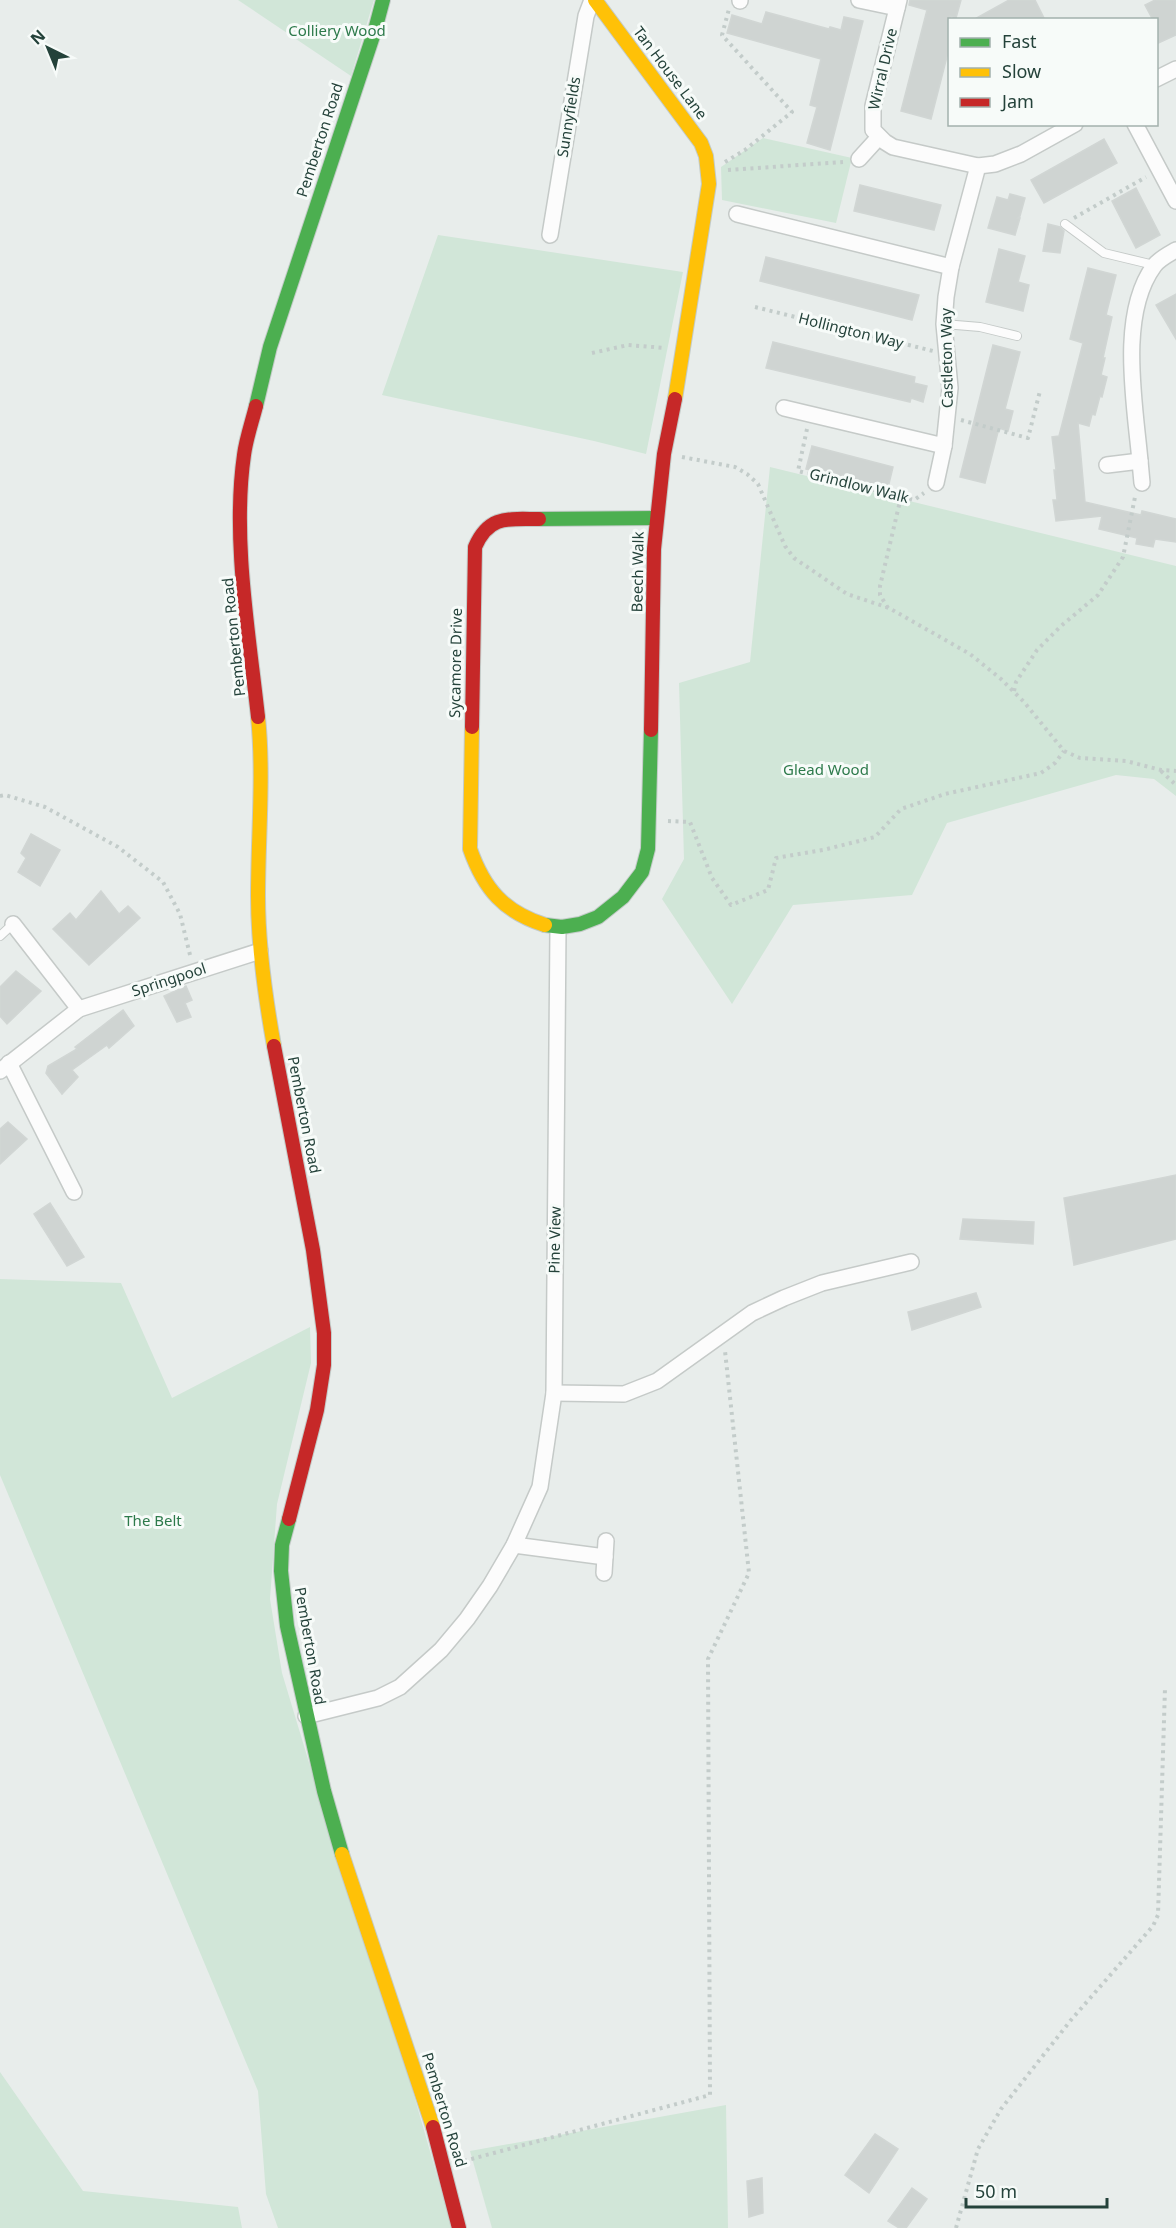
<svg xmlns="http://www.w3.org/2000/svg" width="1176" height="2228" viewBox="0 0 1176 2228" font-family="'Noto Sans',sans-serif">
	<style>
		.green { fill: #d1e6d8 }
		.building { fill: #cfd4d2; stroke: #d1d6d4; stroke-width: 1.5 }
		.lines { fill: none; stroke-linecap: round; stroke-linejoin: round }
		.lane-casing { stroke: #c5cac8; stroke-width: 10 }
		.street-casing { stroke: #c5cac8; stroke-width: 18 }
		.fast-casing { stroke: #c3cbc8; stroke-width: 16 }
		.slow-casing { stroke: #c3cbc8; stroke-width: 16 }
		.jam-casing { stroke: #c3cbc8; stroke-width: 16 }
		.path { stroke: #c3ccca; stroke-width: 4; stroke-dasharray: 3 4.5; stroke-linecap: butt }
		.lane { stroke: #fcfcfc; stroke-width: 8 }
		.street { stroke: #fcfcfc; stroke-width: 15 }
		.fast { stroke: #4caf50; stroke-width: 14 }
		.slow { stroke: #ffc107; stroke-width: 14 }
		.jam { stroke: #c62828; stroke-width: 14 }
		.labels { text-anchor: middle; stroke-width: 6; stroke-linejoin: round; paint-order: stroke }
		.park-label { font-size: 15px; fill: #2d7a4b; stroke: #f7fbf9 }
		.street-label { font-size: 15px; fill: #24423a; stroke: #f7fbf9 }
	</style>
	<rect width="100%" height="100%" fill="#e8edeb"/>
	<g class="green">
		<path d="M238,0h136l-23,76z"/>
		<path d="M763,138l89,20 -16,65 -114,-23 -1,-33z"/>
		<path d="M438,235l245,37 -37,182 -52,-13 -212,-46z"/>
		<path d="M770,467l406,99v230l-22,-17 -38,-4 -169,48 -35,72 -119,10 -61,99 -70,-105 22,-40 -5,-176 71,-21z"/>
		<path d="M0,1279l121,4 51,115 138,-71 1,36 -34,141 -7,95 12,74 60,199 63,192 47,164h-174l-12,-34 -8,-103 -258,-616z"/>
		<path d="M0,2072l83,119 155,16 4,21h-242z"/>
		<path d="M726,2105l2,123h-236l-22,-77z"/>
	</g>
	<g class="building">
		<path d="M910,0h51l-5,18 -6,-2v29l-19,74 -30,-8 26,-101 -18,-5z"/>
		<path d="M1009,0h26l10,20h-72z"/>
		<path d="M1155,0h21v35l-20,9v-24h-3l-8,-15z"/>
		<path d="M766,12l63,17 1,-2 11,3 3,-13 19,4 -33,129 -23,-7 10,-36 -7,-2 11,-46 -94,-26 5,-18 30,9z"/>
		<path d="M1104,139l13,24 -73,40 -13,-23z"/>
		<path d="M860,185l81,20 -7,25 -80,-19z"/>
		<path d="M1136,188l24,47 -24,13 -24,-47z"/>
		<path d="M1010,194l15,4 -5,18 -2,2h2l-5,17 -27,-7 9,-31 11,3z"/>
		<path d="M1048,224l12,3 4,4 -4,22 -17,-2z"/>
		<path d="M999,249l26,7 -7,26 11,3 -6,26 -37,-9z"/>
		<path d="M766,257l153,38 -7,25 -152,-39z"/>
		<path d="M1088,268l28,7 -10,40 6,2 -9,41h2l-4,17 6,2 -5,20 -2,-1 -5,19 -3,-1 -3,12 -11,-3 7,79 56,13 1,-4 34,8v23l-21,-3 -2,8 -17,-3 1,-6 -38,-9 3,-13 -46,5 -3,-21h4l-3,-30h2l-4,-33 7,-1 24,-93 -13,-4z"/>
		<path d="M1176,294v45l-20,-34z"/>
		<path d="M773,342l142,35 -1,6 13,3 -4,16 -12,-4 -1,4 -144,-34z"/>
		<path d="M993,345l27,7 -15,57 8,2 -5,20 -9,-3 -14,55 -25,-6z"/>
		<path d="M812,446l81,21 -6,25 -81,-23z"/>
		<path d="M31,834l29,16 -20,36 -22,-14 8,-14 -5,-5z"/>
		<path d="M101,891l18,23 9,-8 12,12 -51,47 -36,-36 17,-16 6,7z"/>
		<path d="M16,971l25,20 -34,33 -7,-8v-29z"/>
		<path d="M186,986l6,14 -7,3 6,14 -14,5 -13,-26z"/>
		<path d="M123,1010l11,16 -25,22 -2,-3 -35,25 6,7 -16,17 -16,-21 2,-7 29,-17 -2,-2z"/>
		<path d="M8,1122l19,17 -27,25v-35z"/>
		<path d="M1176,1175v64l-102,26 -10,-67z"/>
		<path d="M50,1203l34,54 -17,9 -33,-52z"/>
		<path d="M963,1219l71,3 -1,22 -73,-5z"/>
		<path d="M976,1293l5,14 -69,23 -4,-18z"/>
		<path d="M875,2134l23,15 -29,44 -24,-18z"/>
		<path d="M762,2178l1,35 -14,4 -2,-36z"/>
		<path d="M912,2188l15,11 -21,29h-7l-11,-7z"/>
	</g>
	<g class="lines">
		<defs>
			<g id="lane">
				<path d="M1065,224l39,29 50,12"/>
				<path d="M944,324l36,3 37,9"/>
				<path d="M0,936l13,-12"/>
			</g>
			<g id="street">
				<path d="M859,0l38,8"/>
				<path d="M899,0l-26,106v24l12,12 8,5 85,19 17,-2 26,-10 54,-30"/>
				<path d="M740,1v-1"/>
				<path d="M1156,79l20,-10"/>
				<path d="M1135,124l41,77"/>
				<path d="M859,159l20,-22"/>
				<path d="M737,214l214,53"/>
				<path d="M550,235l36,-219 6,-16"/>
				<path d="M784,408l160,38 6,-58 -6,-64 2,-27 5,-30 27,-101"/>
				<path d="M1140,461c-5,-57 -22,-146 14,-195 5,-7 15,-12 22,-16"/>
				<path d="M1107,465l33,-4 2,22"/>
				<path d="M936,483l8,-37"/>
				<path d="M13,924l66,85"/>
				<path d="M9,1063l65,129"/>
				<path d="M0,1071l79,-62 181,-58"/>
				<path d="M554,1393l70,1 33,-13 95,-68 32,-15 38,-15 89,-21"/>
				<path d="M514,1545l91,12"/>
				<path d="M604,1573l2,-32"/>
				<path d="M306,1716l72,-18 22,-11 41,-37 26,-31 23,-33 24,-41 26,-58 14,-94 4,-465"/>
			</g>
			<g id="fast">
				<path d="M256,406l14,-59 105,-317 8,-30"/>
				<path d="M539,519l117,-1"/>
				<path d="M545,925l17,2 18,-3 18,-7 25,-20 19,-25 6,-23 3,-119"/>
				<path d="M289,1519l-7,26 -1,26 6,55 37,165 18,63"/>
			</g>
			<g id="slow">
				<path d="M595,0l106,143 5,13 3,28 -34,215"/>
				<path d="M258,717c6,59 0,119 0,179 0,50 7,100 16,150"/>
				<path d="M472,727l-2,122c14,40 34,63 75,76"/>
				<path d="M342,1854l91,273"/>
			</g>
			<g id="jam">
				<path d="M256,406c-4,16 -10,33 -12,49 -12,83 5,179 14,262"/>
				<path d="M472,727l3,-180c14,-32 33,-28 64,-28"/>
				<path d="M651,730l3,-181 10,-95 11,-55"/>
				<path d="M274,1046l39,204 11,83v32l-7,45 -28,109"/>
				<path d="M433,2127l26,101"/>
			</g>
		</defs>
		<use href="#lane" class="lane-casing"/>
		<use href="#street" class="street-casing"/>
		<use href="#fast" class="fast-casing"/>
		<use href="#slow" class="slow-casing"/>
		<use href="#jam" class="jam-casing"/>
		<g class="path">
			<path d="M725,162l20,-12 47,-38 -70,-77 7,-26"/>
			<path d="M728,170l115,-8"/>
			<path d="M1074,218l72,-41"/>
			<path d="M755,307l178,44"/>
			<path d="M592,353l36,-8 37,3"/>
			<path d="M961,420l67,18 12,-47"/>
			<path d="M807,429l-9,42 116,29 10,-7"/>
			<path d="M682,457l53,10 12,7 11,10 27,62 9,12 53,36 42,14 81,46 31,25 23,23 40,49 16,7 46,3 35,9 15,1"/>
			<path d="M888,608l-8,-13v-9l21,-89"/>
			<path d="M1014,691l2,-9 21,-32 24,-24 37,-31 25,-38 12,-60"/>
			<path d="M1161,771l15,14"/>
			<path d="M0,796l5,-1 40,12 73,40 45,35 17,32 11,45"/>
			<path d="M668,821l22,1 22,56 19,27 37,-15 8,-32 47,-8 52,-13 26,-28 44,-15 96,-21 14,-10 9,-12"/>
			<path d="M464,2161l246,-66 -2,-436 41,-86 -24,-222"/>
			<path d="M956,2228l22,-79 23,-40 70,-89 82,-94 5,-11 7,-227"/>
		</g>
		<use href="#lane" class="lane"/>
		<use href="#street" class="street"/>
		<use href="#fast" class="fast"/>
		<use href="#slow" class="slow"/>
		<use href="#jam" class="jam"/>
	</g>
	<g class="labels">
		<g class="park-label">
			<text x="337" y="36">Colliery Wood</text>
			<text x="826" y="775">Glead Wood</text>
			<text x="153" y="1526">The Belt</text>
		</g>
		<g class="street-label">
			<text transform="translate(883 69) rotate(-77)" y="5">Wirral Drive</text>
			<text transform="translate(670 73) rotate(53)" y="5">Tan House Lane</text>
			<text transform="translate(569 117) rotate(-81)" y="5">Sunnyfields</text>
			<text transform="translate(320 140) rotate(-72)" y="5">Pemberton Road</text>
			<text transform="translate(851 331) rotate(14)" y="5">Hollington Way</text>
			<text transform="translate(947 358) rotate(-91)" y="5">Castleton Way</text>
			<text transform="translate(859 486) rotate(14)" y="5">Grindlow Walk</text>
			<text transform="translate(638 572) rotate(-89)" y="5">Beech Walk</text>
			<text transform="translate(234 637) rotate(-96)" y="5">Pemberton Road</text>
			<text transform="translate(456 663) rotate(-89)" y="5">Sycamore Drive</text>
			<text transform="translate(169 980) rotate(-18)" y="5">Springpool</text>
			<text transform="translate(304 1115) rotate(79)" y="5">Pemberton Road</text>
			<text transform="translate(555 1240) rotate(-89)" y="5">Pine View</text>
			<text transform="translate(310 1646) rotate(80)" y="5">Pemberton Road</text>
			<text transform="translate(444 2110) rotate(73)" y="5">Pemberton Road</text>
		</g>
	</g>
	<rect x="948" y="18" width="210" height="108" fill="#f7fbf9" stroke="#a3b1ad" stroke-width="1.5"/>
	<rect x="960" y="38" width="30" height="9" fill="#4caf50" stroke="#a3b1ad" stroke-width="1.5"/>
	<text x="1002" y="48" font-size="18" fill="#24423a">Fast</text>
	<rect x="960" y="68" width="30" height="9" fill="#ffc107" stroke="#a3b1ad" stroke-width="1.5"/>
	<text x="1002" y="78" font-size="18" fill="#24423a">Slow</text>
	<rect x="960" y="98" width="30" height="9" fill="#c62828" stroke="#a3b1ad" stroke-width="1.5"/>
	<text x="1002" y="108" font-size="18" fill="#24423a">Jam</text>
	<g transform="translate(48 48) rotate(317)" stroke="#f7fbf9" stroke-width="4.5" paint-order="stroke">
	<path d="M0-4.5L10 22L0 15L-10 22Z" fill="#24423a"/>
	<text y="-9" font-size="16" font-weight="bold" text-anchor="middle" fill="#24423a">N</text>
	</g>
	<path d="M966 2198v9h141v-9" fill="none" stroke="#24423a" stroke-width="3"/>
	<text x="975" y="2198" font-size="18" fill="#24423a" stroke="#f7fbf9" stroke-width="4.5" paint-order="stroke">50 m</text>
</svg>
